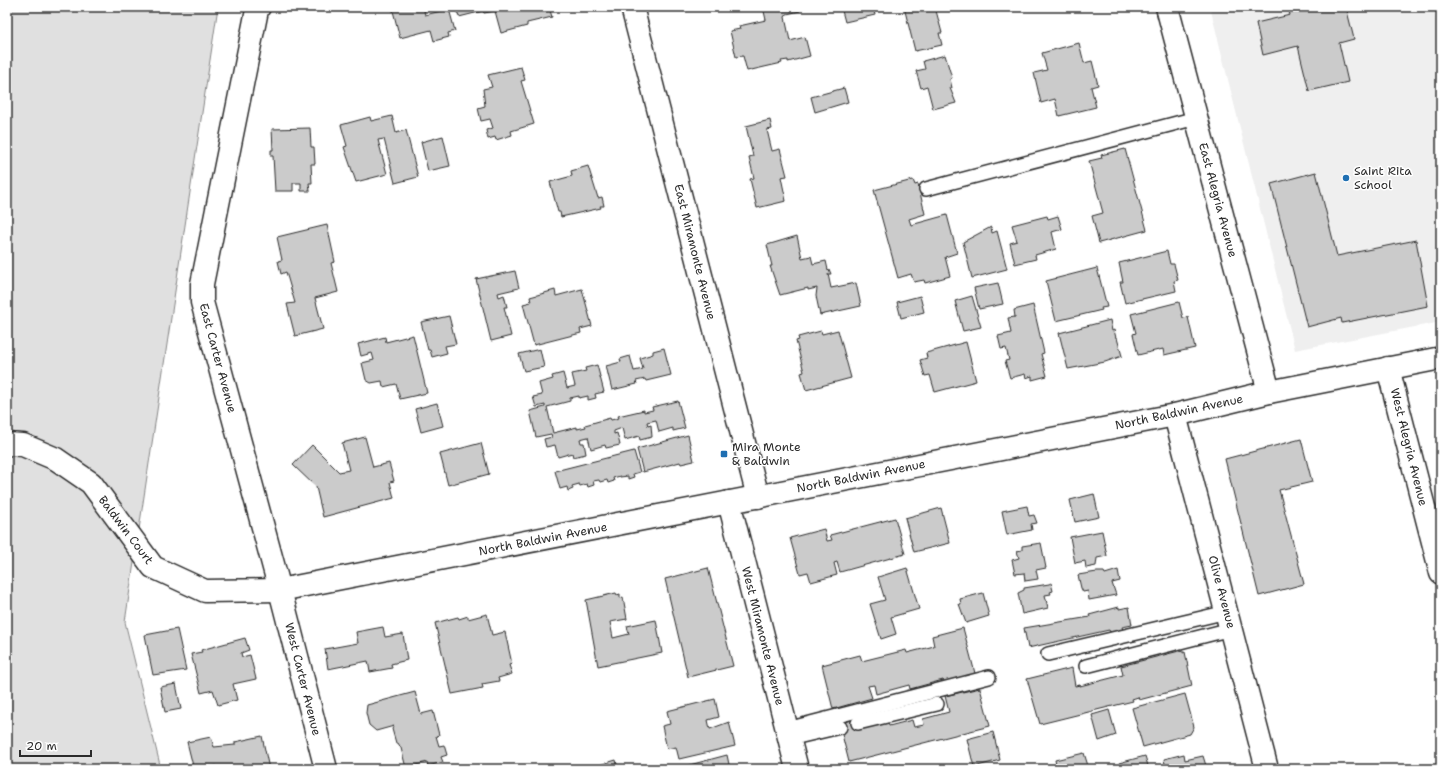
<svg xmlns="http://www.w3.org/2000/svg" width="1448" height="776" viewBox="0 0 1448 776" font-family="'Shantell Sans',sans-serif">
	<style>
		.built { fill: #efefef }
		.green { fill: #e0e0e0; stroke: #868686 }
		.building { fill: #cbcbcb; stroke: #2b2b2b }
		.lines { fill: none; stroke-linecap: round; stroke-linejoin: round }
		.lane-casing { stroke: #2b2b2b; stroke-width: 16 }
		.street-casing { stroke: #2b2b2b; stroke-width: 25 }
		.secondary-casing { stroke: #2b2b2b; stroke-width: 25 }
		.lane { stroke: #fff; stroke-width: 13 }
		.street { stroke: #fff; stroke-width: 22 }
		.secondary { stroke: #fff; stroke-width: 22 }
		.poi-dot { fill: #1f6fb2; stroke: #fff; stroke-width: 1.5 }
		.labels { text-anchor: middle; stroke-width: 3; stroke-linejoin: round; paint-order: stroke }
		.poi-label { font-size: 12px; fill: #2b2b2b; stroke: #fff; text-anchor: start }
		.street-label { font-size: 12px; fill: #2b2b2b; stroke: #fff }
	</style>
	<rect width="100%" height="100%" fill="#fff"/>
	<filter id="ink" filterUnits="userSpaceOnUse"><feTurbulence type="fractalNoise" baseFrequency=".025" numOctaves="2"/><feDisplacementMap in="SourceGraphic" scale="8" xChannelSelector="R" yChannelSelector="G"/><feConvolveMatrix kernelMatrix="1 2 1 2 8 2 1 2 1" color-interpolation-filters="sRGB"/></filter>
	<g filter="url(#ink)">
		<path class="built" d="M1210,7h224l7,49v114l-4,1 4,15v136l-146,28z"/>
		<path class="green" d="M7,7h211l-93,615 36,147h-154z"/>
		<g class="building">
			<path d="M392,7h35l1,3 -4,1 1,4 24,-6 6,22 -7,2 1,4 -15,4 -3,-11 -31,8z"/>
			<path d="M456,7h93l3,10 -25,6v3l-26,7 -6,-22 -11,2 -1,-2 -24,6z"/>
			<path d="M763,7h36l1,4 -13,3 -2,3 5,24 15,-4 5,19 -22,6v-2l-7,1 1,2 -35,8 -4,-15 -7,1 -6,-26 10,-2 -1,-3 27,-6z"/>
			<path d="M841,7h32l2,8 -30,7z"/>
			<path d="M904,7h31l7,26h-3l3,12 -27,6z"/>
			<path d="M1288,7h58l8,32 -15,4 9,39 -39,9 -11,-45 -35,9 -7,-32 34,-8z"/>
			<path d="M1079,43l5,20 8,-2 6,24 -7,2 5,20 -37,9 -4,-17 -14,4 -7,-30 13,-3 -5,-17z"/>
			<path d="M945,55l7,23 -2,1 2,9h-2l6,15 -23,6 -6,-23 -6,2 -5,-17 9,-2 -2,-8z"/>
			<path d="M521,67l4,13 -4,1 13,43 -23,7 1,4 -16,5 -1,-3 -7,2 -2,-9 7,-2 -3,-9 -9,2 -3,-13 7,-2 -2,-17 9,-2 -4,-12z"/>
			<path d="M844,88l4,14 -33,10 -4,-15z"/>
			<path d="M392,116l4,17 10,-3 12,47 -23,6 -11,-44 -6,1 9,34 -31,8 -12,-35 3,-1 -6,-21 29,-8 1,4z"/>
			<path d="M770,120l2,9 -5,1 5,21 8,-2 7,27 -6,1 5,24 -29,7 -7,-29 4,-1 -5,-21 4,-1 -7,-30z"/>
			<path d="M310,128l1,19h3l1,17h-4l1,19h-3l1,8h-9v-8h-8v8h-18l-2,-35h-2v-6h2l-1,-21z"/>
			<path d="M443,136l7,30 -22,5 -7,-29z"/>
			<path d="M1125,149l22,81 -48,13 -7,-27 11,-3 -14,-52 13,-3 -1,-3z"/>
			<path d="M588,166l10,32 4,-1 2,9h-4l1,2 -40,9 -1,-5h-2l-8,-30 22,-6 -1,-5z"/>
			<path d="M1316,172l21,84 79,-16 12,66 -86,17 -1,-5 -34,9 -36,-143z"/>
			<path d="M913,180l2,5 3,-1 7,30 -16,5 2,6 36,-10 10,38 -12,4 5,19 -25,7 -1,-3 -10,2 -3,-8 -13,4 -24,-88z"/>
			<path d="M1047,216l1,3 10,-3 4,13 -10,3 4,17 -21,6 1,4 -21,5 -5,-21 7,-2 -5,-16z"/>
			<path d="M327,225l8,37 -4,1 7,29 -23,6 8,31 -28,7 -8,-32 8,-1 -9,-31 -5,2 -3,-13 4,-1 -5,-23z"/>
			<path d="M991,227l1,6 5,-2 10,38 -35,9 -9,-36z"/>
			<path d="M797,236l5,22 9,-2 2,8 13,-3 2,9 1,-1 2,5h-3l3,14 25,-5 5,23 -41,9 -4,-19 1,-8 -9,2v-2l-28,7 -10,-29h2l-5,-21z"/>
			<path d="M1167,251l3,13h4l4,16 -4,1 2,10 -51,12 -5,-21h3l-4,-19z"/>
			<path d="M1097,268l10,39 -6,1 1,2 -46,11 -10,-40z"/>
			<path d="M515,271l4,17 -21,5 1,4 5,-2 3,12h-3l7,29 -20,5 -15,-62z"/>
			<path d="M998,283l5,21 -24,5 -5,-21z"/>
			<path d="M582,289l10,37 -12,3 1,4 -47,12 -11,-41 8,-2 -1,-5 25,-7 1,6z"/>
			<path d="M920,296l4,16 -23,6 -4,-16z"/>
			<path d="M972,296l9,31 -18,4 -8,-30z"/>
			<path d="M1179,302l4,16 5,-1 7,31 -31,7 -1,-6 -25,6 -5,-21 3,-1 -5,-19z"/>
			<path d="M1033,305l11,48 -3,1 6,22 -15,4v-4l-6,2 -1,-4 -15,4 -5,-17 4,-1 -3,-12 -5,1 -3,-13 13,-3 -3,-15 7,-1 -1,-7z"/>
			<path d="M449,316l7,28 -11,2 2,7 -15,4 -2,-7h-2l-7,-28z"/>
			<path d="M1110,320l2,11 2,-1 2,8h1l5,18 -17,6 -37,7 -9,-36z"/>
			<path d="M838,330l13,48 -45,12 -5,-17 3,-1 -8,-31 3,-1 -1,-3 23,-6 1,3z"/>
			<path d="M413,335l14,58 -27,6 -4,-15 -13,3 -1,-6 -11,2 -5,-3 -4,-17 12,-3 -2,-7 -11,3 -3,-12 27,-7 1,5z"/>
			<path d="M966,342l10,39 -41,11 -5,-17 -5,1 -5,-16 7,-2 -1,-5z"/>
			<path d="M664,348l7,27 -25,6 -1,-2 -9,2 1,3 -25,6 -6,-24 15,-4 -1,-3 10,-3 4,15 9,-2 -3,-11 13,-4v-3z"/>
			<path d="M540,349l4,18 -20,4 -5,-17z"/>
			<path d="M597,365l7,27 -9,2 1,4 -8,2v-4l-9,2v-2l-9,2v3l-23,6 6,26 24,-6v2l9,-2 -1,-2 25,-7 1,2 8,-2 -1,-2 26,-6v2l9,-2 -1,-3 26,-6 7,27 -12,3v-3l-14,4 -3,-12 -9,2 1,4 3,-1 1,12 -12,3 -1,-4 -14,4 -3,-12 -8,3v3l3,-1 3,12 -14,3 -1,-3 -14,4 -3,-12 -8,2 1,4h3l2,11 -13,3 -1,-4 -14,4 -3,-12 -9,2 -2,-8 8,-2 -1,-3 -15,3 -6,-26 15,-4v-2l-9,2 -3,-10 9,-2 -3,-12 14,-4 -1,-3 11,-3 4,15 8,-2 -3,-12 14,-3 -1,-3z"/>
			<path d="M437,403l6,23 -22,6 -6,-23z"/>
			<path d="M688,435l6,26 -13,3 -1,-2 -37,10 -6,-23z"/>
			<path d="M365,437l8,30 16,-4 5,18 -4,1 4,16 -71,19 -7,-30 -23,-22 19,-20 27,27 10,-2 -7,-27z"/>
			<path d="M1301,439l11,43 -33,8 25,94 -45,12 -34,-137z"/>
			<path d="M481,443l8,31 -41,11 -8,-31z"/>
			<path d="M634,451l6,21 -7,2 1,3 -6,2v-3l-8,1v-1l-7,2 1,3 -6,2 -1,-3 -7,2 -1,-2 -6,1 1,4 -6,2 -1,-3 -7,2 -1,-2 -7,2 1,3 -5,2 -1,-4 -7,2 -5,-18z"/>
			<path d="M1094,494l5,23 -24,5 -5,-22z"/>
			<path d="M1027,506l2,10 5,-1 3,8 -6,1 1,6 -25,5 -5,-24z"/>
			<path d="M941,508l9,35 -36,9 -9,-34z"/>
			<path d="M895,518l10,36 -65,18 -3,-10 -3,1 3,12 -26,7 -3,-10 -8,2 -10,-36 34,-9 3,12 5,-1 -2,-5z"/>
			<path d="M1102,531l5,25 -10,2 -1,8 -10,2 -1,-7 -10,2 -5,-26z"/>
			<path d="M1041,543l5,25 -10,2 2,9 -13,2 -1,-8 -9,1 -3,-14 7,-2 -2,-7 5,-1v-4z"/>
			<path d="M708,568l25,98 -45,11 -23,-98z"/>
			<path d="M907,568l12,41 -28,8 5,17 -15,5 -11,-35 15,-4 -7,-23z"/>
			<path d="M1118,570l2,11 -8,2 4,12 -27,5 -1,-9 -5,1 -2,-4 -3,-13 19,-3h7l1,2z"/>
			<path d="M1049,584l2,-1 2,8 -3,1 1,2 -6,1 3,13 -26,6 -4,-21 6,-3v-2z"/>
			<path d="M616,593l1,2 3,-1v4l3,-1 4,22 -17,3 3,16 16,-4 -2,-8 29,-6 6,33 -64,13 -12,-66z"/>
			<path d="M983,593l6,23 -23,7 -7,-19h2l-1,-5z"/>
			<path d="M1119,607v2l10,-2 3,18 -10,2 1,3 -13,2 -1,-2 -81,18 -4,-20 66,-11 -1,-2z"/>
			<path d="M487,614l5,21 13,-3 7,32 -3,1 3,9 -14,4 1,3 -17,3 1,4 -31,6 -17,-71 23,-6 1,2 9,-3v3z"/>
			<path d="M383,627l2,10 18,-3 4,26 -16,4 1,4 -22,4 -2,-11 -40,8 -3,-20 33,-6 -2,-11z"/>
			<path d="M963,628l13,49 -31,8 -2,-5 -33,9 -1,-4 -33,9 -2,-9 -6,1 4,12 -39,11 -11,-44 38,-10 2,6 44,-11 1,3 27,-7 -2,-10z"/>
			<path d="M177,629l9,41 -33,5 -8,-40z"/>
			<path d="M245,638l4,12 -8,3 1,4 8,-2 6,24 -23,5 4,16 -19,5 -5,-15 -12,3 -10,-39 11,-2 -1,-2z"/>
			<path d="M1183,650v3l2,-1 7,34 -53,14 -1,-3 -6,2 1,2 -93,23 -13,-45 45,-11 3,18 5,-1v1l43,-11 -2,-9z"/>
			<path d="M176,684l5,25 -16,3 -5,-25z"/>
			<path d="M980,688l10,38 -141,36 -11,-43 18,-4 31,4 2,7 23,-6 2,7 10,-2 -1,-6 26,-7 -4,-16z"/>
			<path d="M415,692l6,22 12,-3 6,24 -3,1 3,10 5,-1 3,10 -6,2 2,5 -15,4 -1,-4 -21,6 -5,-20 -3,-5h-2l-4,-14 2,-3 -18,5 -7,-6 -3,-12 1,-8z"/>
			<path d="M1185,694l9,33 -4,7 -47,13 -11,-39z"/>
			<path d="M715,699l4,18 -11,3 2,9 19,-7 6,24 -56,13 -3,-12 -9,2 -5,-23 8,-2 -3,-13z"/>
			<path d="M1109,710l7,25 -17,6 -7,-26z"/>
			<path d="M993,732l7,28 -26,7 -7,-28z"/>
			<path d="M262,736l7,33h-52l-1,-3 -19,3 -1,-4 -3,1 -6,-24 24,-5 3,10 21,-2v-3z"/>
			<path d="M1084,753l5,16h-32l-2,-9z"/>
			<path d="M1184,754l1,6 18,-4 4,13h-41l-2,-10z"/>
			<path d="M727,755l3,14h-48v-2z"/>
			<path d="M1145,756l4,13h-29l-1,-6z"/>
			<path d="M616,760l2,9h-22v-3z"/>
		</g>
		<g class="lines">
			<defs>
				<g id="lane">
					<path d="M926,189l270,-71"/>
					<path d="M1048,654l179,-42"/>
					<path d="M1086,666l145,-37"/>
					<path d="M858,723l79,-19"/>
					<path d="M787,729l202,-52"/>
					<path d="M789,739l51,-12"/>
				</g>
				<g id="street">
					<path d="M259,7l-2,3 -55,274v18l78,288 46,179"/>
					<path d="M632,7l126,490"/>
					<path d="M1167,7l102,385"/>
					<path d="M1388,368l53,205"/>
					<path d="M1175,415l92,354"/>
					<path d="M7,444l16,1 33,14 35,24 62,84 52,24 75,-1"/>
					<path d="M729,502l68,267"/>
				</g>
				<path id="secondary" d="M280,590l895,-175 94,-23 172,-34"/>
			</defs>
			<use href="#lane" class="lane-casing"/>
			<use href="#street" class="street-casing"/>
			<use href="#secondary" class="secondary-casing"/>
			<use href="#lane" class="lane"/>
			<use href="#street" class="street"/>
			<use href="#secondary" class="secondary"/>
		</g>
	</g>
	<g class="poi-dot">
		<circle cx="1346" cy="178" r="4"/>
		<rect x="720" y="450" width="8" height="8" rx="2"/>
	</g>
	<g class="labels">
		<g class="poi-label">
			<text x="1354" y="175">Saint Rita<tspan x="1354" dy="14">School</tspan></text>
			<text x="732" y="451">Mira Monte<tspan x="732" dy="14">&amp; Baldwin</tspan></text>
		</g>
		<g class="street-label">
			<text transform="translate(1218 200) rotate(75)" y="4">East Alegria Avenue</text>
			<text transform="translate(695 252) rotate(76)" y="4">East Miramonte Avenue</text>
			<text transform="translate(218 358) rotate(75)" y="4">East Carter Avenue</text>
			<text transform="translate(1179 412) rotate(-12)" y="4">North Baldwin Avenue</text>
			<text transform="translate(1409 447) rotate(76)" y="4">West Alegria Avenue</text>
			<text transform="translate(861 476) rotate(-11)" y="4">North Baldwin Avenue</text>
			<text transform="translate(126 530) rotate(53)" y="4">Baldwin Court</text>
			<text transform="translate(543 539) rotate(-11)" y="4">North Baldwin Avenue</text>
			<text transform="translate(1222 592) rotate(75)" y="4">Olive Avenue</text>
			<text transform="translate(763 636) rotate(76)" y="4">West Miramonte Avenue</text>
			<text transform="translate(303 679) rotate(76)" y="4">West Carter Avenue</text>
		</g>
	</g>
	<rect width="1448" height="776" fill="none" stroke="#fff" stroke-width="24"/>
	<rect x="12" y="12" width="1424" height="752" fill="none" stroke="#2b2b2b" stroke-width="1.5" filter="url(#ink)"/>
	<path d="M20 750v6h71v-6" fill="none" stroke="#2b2b2b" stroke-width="2"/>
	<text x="26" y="750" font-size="12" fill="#2b2b2b" stroke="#ffffff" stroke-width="3" paint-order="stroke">20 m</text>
</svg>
